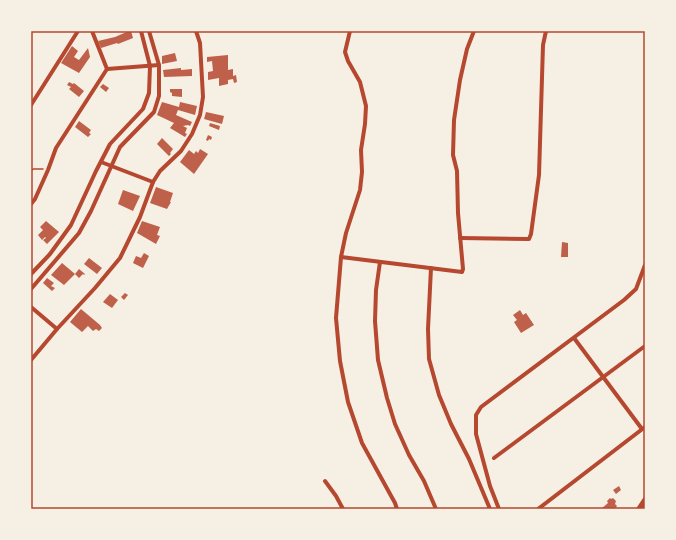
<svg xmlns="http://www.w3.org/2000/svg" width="676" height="540" viewBox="0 0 676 540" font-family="Helvetica,sans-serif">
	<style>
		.building { fill: #bf614a }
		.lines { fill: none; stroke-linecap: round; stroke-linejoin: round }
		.path { stroke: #b5482f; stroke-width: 1.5 }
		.minor { stroke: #b5482f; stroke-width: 4 }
		.secondary { stroke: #b5482f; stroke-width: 5.5 }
		.neatline { fill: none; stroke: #b5482f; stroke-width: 1.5 }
	</style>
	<rect width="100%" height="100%" fill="#f6efe4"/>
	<g class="building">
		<path d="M129,31h2l2,7 -15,6 -1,-1 -16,5 -3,-7 17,-4z"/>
		<path d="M72,46l6,5 -4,6 5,3 9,-12 2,9 -11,16 -18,-10z"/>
		<path d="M175,53l2,8 -15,3v-8z"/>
		<path d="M228,55v15l5,-1v7l3,-1 1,7 -3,1 -1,-4 -5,1v4l-9,2v-8l-11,2v-8l5,-1 -1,-10 -5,1v-5z"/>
		<path d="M181,68v2l11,-1v7l-28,1 -1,-7z"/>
		<path d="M69,82l4,2 1,-1 10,8 -5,6 -10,-8 2,-2 -4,-2z"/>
		<path d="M103,84l6,4 -3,4 -6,-5z"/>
		<path d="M170,89h12v8l-10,-1v-3l-2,-1z"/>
		<path d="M162,102l17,5 1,-5 17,4 -2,9 -17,-5 -2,5 16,7 -2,4 -2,-1 -5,1 4,2 -2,5 2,1 -2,3 -15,-9 4,-5 -17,-8z"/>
		<path d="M206,112l18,4 -2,8 -18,-5z"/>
		<path d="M79,121l12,9 -2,3 2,1 -3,3 -13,-10z"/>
		<path d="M210,123l10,3 -1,4 -10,-4z"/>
		<path d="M208,135l4,2 -1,3 -2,-1 -1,2 -2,-1z"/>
		<path d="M162,138l11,11 -3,4 1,1 -2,2 -12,-12z"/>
		<path d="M200,149l8,5 -14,20 -14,-12 9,-12 5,4 2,-3 2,2z"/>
		<path d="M156,187l17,6 -3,9h1l-4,7 -17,-6z"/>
		<path d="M123,190l17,6 -7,15 -15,-7z"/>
		<path d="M46,221l13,11 -12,12 -4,-4 3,-2 -1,-1 -3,3 -4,-5 5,-5 -3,-3z"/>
		<path d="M142,221l18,6 -3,8 3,1 -4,8 -19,-11z"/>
		<path d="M562,242l6,1v14h-7z"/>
		<path d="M144,253l5,3 -6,12 -10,-5 3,-7 5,2z"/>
		<path d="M89,258l13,10 -5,6 -13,-10z"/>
		<path d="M62,263l13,11 -11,11 -13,-10z"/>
		<path d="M79,269l6,5 -1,1 -1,-1 -4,4 -4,-4z"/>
		<path d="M47,278l7,5 -3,3 4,2 -3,3 -9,-8z"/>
		<path d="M125,293l3,2 -4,5 -3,-3z"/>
		<path d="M110,294l8,6 -6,8 -9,-6z"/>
		<path d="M81,309l19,16 2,3 -3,3 -3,-2 -3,2 -5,-5 -6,6 -12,-10z"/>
		<path d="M520,310l3,5 3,-2 8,12 -13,8 -7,-11 3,-2 -4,-5z"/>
		<path d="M619,486l2,4 -5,4 -3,-4z"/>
		<path d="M610,498l1,1 2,-1 3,3 -1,3 2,2 -2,3h-14l7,-6 -1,-2z"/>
	</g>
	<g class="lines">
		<path class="path" d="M31,171l2,-2h10"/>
		<g class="minor">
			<path d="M92,31l15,38"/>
			<path d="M350,31l-5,21 3,9 12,21 6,24 -1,18 -4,26 1,22 -2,18 -14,43 -5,24 -5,61 4,43 8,41 14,41 33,60 2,6"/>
			<path d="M107,69l52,-4"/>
			<path d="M31,105l47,-74"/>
			<path d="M101,162l52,20"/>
			<path d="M31,204l4,-5 13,-29 8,-22 51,-79"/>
			<path d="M460,238l69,1 2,-5 8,-59 4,-130 3,-14"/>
			<path d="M341,257l121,15 1,-3 -5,-56 -1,-42 -4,-16 1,-35 6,-40 7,-31 7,-18"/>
			<path d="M380,262l-4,28 -1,31 3,39 9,38 8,26 14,31 15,26 12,28"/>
			<path d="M431,268l-3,61 1,30 10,36 12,29 18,35 21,50"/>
			<path d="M31,274l19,-20 21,-29 25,-54 14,-27 33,-35 6,-16 1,-27 -9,-35"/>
			<path d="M31,289l48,-56 12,-22 29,-64 34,-35 5,-16v-31l-10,-34"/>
			<path d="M31,307l26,22"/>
			<path d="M574,338l68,91"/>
			<path d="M31,360l26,-31 38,-41 25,-30 20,-41 13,-35 7,-11 21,-20 11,-17 8,-19 3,-18 -3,-54 -4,-12"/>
			<path d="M494,458l151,-112"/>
			<path d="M325,481l11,15 7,13"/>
			<path d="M499,509l-9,-23 -14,-52v-19l5,-8 143,-107 12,-11 9,-24"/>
			<path d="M538,509l107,-82"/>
		</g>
		<path class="secondary" d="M639,509l6,-9"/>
	</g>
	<rect width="676" height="540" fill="none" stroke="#f6efe4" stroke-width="64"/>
	<rect x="32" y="32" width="612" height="476" class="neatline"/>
</svg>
